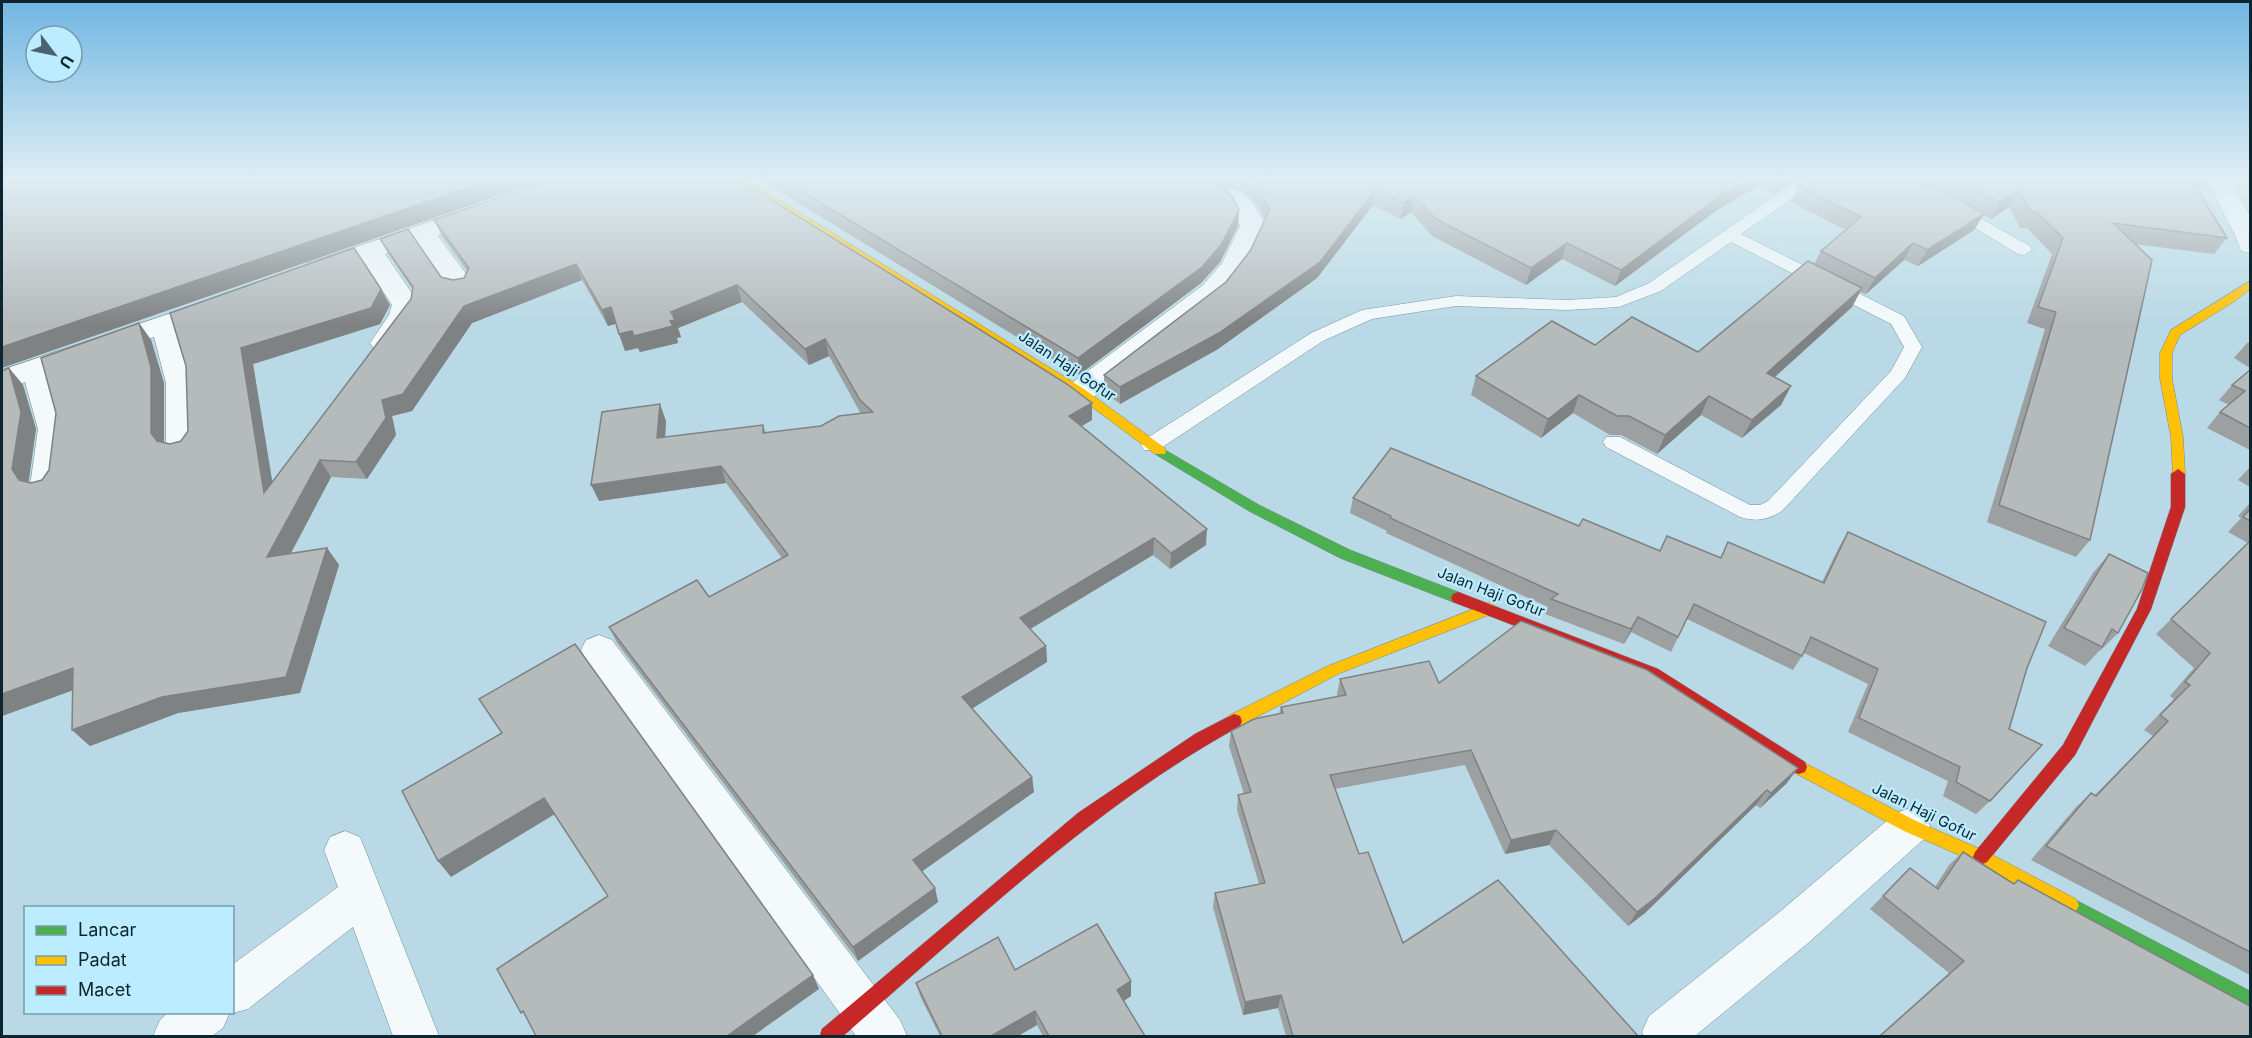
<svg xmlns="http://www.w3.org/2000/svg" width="2252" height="1038" viewBox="0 0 2252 1038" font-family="Inter,sans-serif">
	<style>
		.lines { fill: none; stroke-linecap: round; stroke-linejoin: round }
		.lane-casing { stroke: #728d96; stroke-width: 1 }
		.street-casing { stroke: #728d96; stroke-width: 1 }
		.fast-casing { stroke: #728d96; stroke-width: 1 }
		.slow-casing { stroke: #728d96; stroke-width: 1 }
		.jam-casing { stroke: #728d96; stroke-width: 1 }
		.lane { fill: #f4f9fb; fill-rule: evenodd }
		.street { fill: #f4f9fb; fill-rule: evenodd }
		.fast { fill: #4caf50; fill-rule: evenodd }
		.slow { fill: #ffc107; fill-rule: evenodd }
		.jam { fill: #c62828; fill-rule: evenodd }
		.wall { fill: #9ca0a1 }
		.shaded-wall { fill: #7f8283 }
		.building { fill: #b5babb; stroke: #7f8283; stroke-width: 1.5 }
		.labels { text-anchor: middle; stroke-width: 4.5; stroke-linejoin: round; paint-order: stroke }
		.street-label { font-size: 15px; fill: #0d252e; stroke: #bcecff }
	</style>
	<rect width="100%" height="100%" fill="#b8d9e5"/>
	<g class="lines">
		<defs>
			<g id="lane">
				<path d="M1808,179h21l-26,12 -62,43 163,82 18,31 -17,31 -123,133c-14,9 -26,11 -42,6l-134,-70 -3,-5 3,-5h14l130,68h10l8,-4 123,-130 13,-24 -13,-23 -160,-82 -70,49 -42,16 -52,3 -111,-4 -84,13 -49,22 -165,109h-14l-3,-5 3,-5 167,-107 51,-23 94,-14 111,4 49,-3 33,-14 142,-98z"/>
				<path d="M1953,203l77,43 2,4 -8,5 -6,-1 -71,-43 -2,-3 2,-3z"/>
			</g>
			<g id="street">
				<path d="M2206,179h24l20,37v37l-9,-2 -6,-16z"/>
				<path d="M1230,189c19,4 28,21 36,37l-19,40 -24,31 -132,102 -11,3 -11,-3 -4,-7 4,-7 134,-100 19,-22 18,-37 -6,-13 -16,-17 3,-5z"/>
				<path d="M479,205l9,3 4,5 -4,5 -50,18 37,50 -4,6 -10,2 -10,-2 -34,-49 -32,11 35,51 -3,10 -23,34 -10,3 -10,-3 -4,-6 19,-28 3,-10 -28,-43 -49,16 -9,-2 -4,-6 4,-6z"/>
				<path d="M216,298l10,2 4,6 -4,6 -47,16 17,55 2,65 -5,8 -11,3 -11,-3 -5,-8v-65l-12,-46 -102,36 16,56 -6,57 -5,8 -11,3 -11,-3 -5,-8 8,-57 -13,-47 -23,8v-20z"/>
				<path d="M599,635l13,5 288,380 7,16h-51l-270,-376 -5,-10 5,-10z"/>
				<path d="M1910,808l14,5 6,13 -6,13 -117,105 -112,92h-51l-2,-4 7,-16 128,-102 119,-101z"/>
				<path d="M345,831l15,6 79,199h-46l-40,-109 -105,82 -19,5 -6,14 -11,8h-59l7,-16 9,-8h63v-47l106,-78 -14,-37 6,-13z"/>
			</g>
			<g id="fast">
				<path d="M1160,447l99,58 91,45 113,44 2,4 -2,4h-10l-113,-44 -91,-47 -94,-57 -1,-3 1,-3z"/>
				<path d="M2070,897l180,94v19l-186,-99 -3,-6 3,-6z"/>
			</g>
			<g id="slow">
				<path d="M734,179h11l339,210 81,59 1,3 -1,3h-10l-79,-59z"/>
				<path d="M2250,281v8l-15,12 -55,34 -8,18v26l11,58 2,37 -2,3h-10l-2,-40 -11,-58v-26l11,-23z"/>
				<path d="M1489,603l5,2 2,4 -2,4 -156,61 -98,52 -6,2 -6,-2 -2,-5 2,-5 100,-50z"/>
				<path d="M1799,760l117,61 71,31 89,47 3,6 -3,6 -6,2 -6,-2 -89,-49 -71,-31 -111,-59 -2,-5 2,-5z"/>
			</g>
			<g id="jam">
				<path d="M2178,469l7,5v33l-34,102 -76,146 -88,107 -6,3 -6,-3 -2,-5 2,-5 88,-107 74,-136 34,-102v-33z"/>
				<path d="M1458,592l200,77 147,93 2,5 -2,5 -6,2 -6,-2 -145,-95 -195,-75 -2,-4 2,-4z"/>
				<path d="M1234,714l6,2 2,5 -2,5c-148,81 -270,201 -397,310h-23l2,-7 256,-216 117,-79z"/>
			</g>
		</defs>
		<use href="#lane" class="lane-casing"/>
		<use href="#street" class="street-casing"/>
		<use href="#fast" class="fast-casing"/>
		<use href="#slow" class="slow-casing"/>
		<use href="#jam" class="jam-casing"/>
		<use href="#lane" class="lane"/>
		<use href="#street" class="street"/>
		<use href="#fast" class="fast"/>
		<use href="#slow" class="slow"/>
		<use href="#jam" class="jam"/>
	</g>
	<g class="wall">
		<path d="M553,179l539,224v17l-11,6 125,119 -36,24 -17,-14 -123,74 16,17 1,16 -75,46 60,69 2,15 -112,79 13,17 3,14 -80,59 -241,-318 -8,-16 100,-30 73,-39 -56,-75 -127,18 67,-80 -1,16 98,-12 3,8 55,-7 40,-12 -32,-58 -20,9 -67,-63 -64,26 3,9 -4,1 1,5 -38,9 -2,-4 -13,3 -9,-27 -8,2 -26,-46 -110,43 -60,88 -20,5 4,19 -29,44 -36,-2 -41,77 37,-6 12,17 -39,128 -122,20 -88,33 -18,-16 1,-40 -71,26v-345l7,-3 14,17 13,44 -8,53 3,1 11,-3 7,-10 90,-147 12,17 13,43v60l6,1 11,-3 7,-10 -2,-65 204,-61 -10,19 -127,40 19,119 139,-184 2,-9 -24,-35 -9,-16 61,38 12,3 11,-2 3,-7 -25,-35 -8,-16z"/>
		<path d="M759,179h1044l-13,4 -16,11 -16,-8 -41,24 -102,76 -53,-27 -36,26 -94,-49 -21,-24 -10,7 -28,-14 -56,73 -99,71 -98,55 -16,-12v-17l122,-93 24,-31 15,-32 -7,-12 -14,-15 -14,-5 -5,1 14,22 -1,16 -18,36 -19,21 -122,92z"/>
		<path d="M1812,179h398l-7,9 -6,-1 30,51 -13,16 -80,-10 -44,296 -14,17 -89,-35 58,-193 -18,-6 25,-69 -25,-26h-7l-11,-21 -18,12 -8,-4 -9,15 -56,36 -14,-6 -38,34 -6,-2 -8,15 -77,70 16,9 -10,19 -39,33 -41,-23 -44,39 -36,-19h-11l-37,-22 -32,25 -70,-43 5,-19 119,-31 103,7 116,-88 7,-13 25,-21 -55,-28 7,-16z"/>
		<path d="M2250,342v26l-16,-10 13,-15z"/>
		<path d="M2250,370v80l-43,-22 13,-16 9,-7 -10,-5 13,-15z"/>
		<path d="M2250,467v20l-12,-7z"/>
		<path d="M1353,498l226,28 81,25 60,7 8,-16 94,40 17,-35 9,-15 179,136 -37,133 -14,13 -33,-18 5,-15 -100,-49 20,-48 -64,-31 -11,17 -106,-51 -16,33 -40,-20 -7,12 -79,-30 3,-7 -162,-74 1,-2 -37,-18z"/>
		<path d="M2250,503v472l-219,-115 45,-53 15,-14 4,2 58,-59 -9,-6 30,-31 -4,-3 24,-28 -38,-34 92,-91 -20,-11 13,-14 -3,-2z"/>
		<path d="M2109,554l9,79 -18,18h-1l-14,15 -37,-20 45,-73z"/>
		<path d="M1340,679l99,4 348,100 -27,25 -4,-3 -111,108 -17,13 -79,-81 -44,9 -40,-89 -130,24 24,65 44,89 235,93h-352l-8,-28 -35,7 -30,-108 2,-14 44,-9 -22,-74 1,-15 6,-1 -15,-48 2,-15 48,-17 2,-7 56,-11v-2z"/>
		<path d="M1963,852l50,32 5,-4 232,156h-371l70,-63 -79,-64 40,-41 25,19 14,-22z"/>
		<path d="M1015,970l116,26 -7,5 21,35h-102l-6,-11 -19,11h-78l-19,-38 -5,-15z"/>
	</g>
	<g class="shaded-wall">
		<path d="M493,179h53l-544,189v-21z"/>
		<path d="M1217,179h13v8l-9,2z"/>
		<path d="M1750,179h12l-4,7 -41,24 -102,76 6,-16 103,-77z"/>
		<path d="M1781,179h22l-13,4 -16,11z"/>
		<path d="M1376,189l-3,16 -56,73 -99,71 -98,55v-17z"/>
		<path d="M2019,191l-10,16 -18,12 9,-17z"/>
		<path d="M1414,196l-3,16 -10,7 3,-16z"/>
		<path d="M1239,210l-1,16 -18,36 -19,21 -122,92 -1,-17z"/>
		<path d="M1984,214l-10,16 -56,36 9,-16z"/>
		<path d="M1567,243l-5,16 -36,26 5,-17z"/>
		<path d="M1913,243l-9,17 -38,34 9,-16z"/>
		<path d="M576,264l6,16 -110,43 -60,88 -20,5 4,19 -29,44 -11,-17 26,-62 82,-94z"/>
		<path d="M737,285l5,17 -64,26 3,9 -4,1 1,5 -38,9 -2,-4 -13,3 -6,-17 51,-13 1,-9z"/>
		<path d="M1862,288l-10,19 -94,85 9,-19z"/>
		<path d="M381,289l9,16 -10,19 -127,40 24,146 -13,-17 -23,-145z"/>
		<path d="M611,307l6,16 -9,3 -6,-16z"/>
		<path d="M139,323l12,17 13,43v66l-13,-16z"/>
		<path d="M825,339l4,17 -20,9 -4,-16z"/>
		<path d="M9,368l14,17 13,44 -8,57 -9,-6 -7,-11z"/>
		<path d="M1791,386l-10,19 -39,33 10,-18z"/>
		<path d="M1579,395l-6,18 -32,25 7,-19z"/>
		<path d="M1709,396l-8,19 -44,39 8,-19z"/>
		<path d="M1092,403v17l-22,13 -1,-17z"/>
		<path d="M660,404l6,17 -2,34 -7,-17z"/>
		<path d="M320,460l11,17 -51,97 -13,-17z"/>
		<path d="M721,466l5,17 -127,18 -8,-16z"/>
		<path d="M1207,529l-1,16 -36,24 1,-16z"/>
		<path d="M1154,538l-1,17 -131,79 -2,-16z"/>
		<path d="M327,548l12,17 -39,128 -122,20 -88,33 -18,-16z"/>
		<path d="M1638,617l-7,15 -7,12 7,-15z"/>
		<path d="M1046,646l1,16 -82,51 -3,-16z"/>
		<path d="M73,668l17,16 -88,32v-22z"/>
		<path d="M1798,768l-11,15 -27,25 11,-15z"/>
		<path d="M1032,777l2,15 -117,83 -4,-15z"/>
		<path d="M1767,790l-11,15 -111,108 -17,13 9,-14z"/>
		<path d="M544,798l11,16 -104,63 -13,-16z"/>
		<path d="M1556,830l-7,15 -44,9 6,-14z"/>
		<path d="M935,888l3,14 -80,59 -5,-14z"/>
		<path d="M813,975l6,14 -66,47h-26z"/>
		<path d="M1131,981v15l-14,9v-15z"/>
		<path d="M1281,995l-3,13 -35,7 2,-13z"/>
		<path d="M1035,1011l2,14 -19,11h-27z"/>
	</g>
	<g class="building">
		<path d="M2,179h491l-491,168z"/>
		<path d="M553,179h185l329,205 25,19 -23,13 138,113 -36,24 -17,-15 -134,80 26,28 -84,51 70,80 -119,83 22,28 -82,59 -244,-320 88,-47 12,17 79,-42 -67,-89 -130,19 11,-73 58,-8 -3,34 106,-13v8l58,-7 18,-10 34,-4 -13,-12 -35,-61 -20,10 -68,-64 -66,27 4,8 -5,1 3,5 -39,10 -2,-5 -13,3 -8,-27 -9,3 -26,-46 -112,42 -61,88 -21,6 4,18 -30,44 -36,-2 -53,97 60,-9 -41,129 -124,20 -90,33 1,-62 -71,26v-323l7,-3 12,44 -9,57 7,11 12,3 11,-3 7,-10 7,-57 -15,-55 98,-35 12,44v66l6,8 13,3 11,-3 7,-10 -2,-65 -16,-53 184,-65 27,41 -10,19 -130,40 23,145 147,-194 2,-12 -33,-48 28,-10 33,48 12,3 11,-2 5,-10 -35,-48z"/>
		<path d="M781,179h436l16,19 6,12 -18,35 -19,22 -124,91z"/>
		<path d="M1247,179h503l-26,14 -103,77 -54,-27 -36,25 -95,-49 -22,-23 -10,7 -28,-14 -56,73 -101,71 -99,54 -16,-12 122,-93 24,-31 20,-42 -11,-18z"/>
		<path d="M1812,179h101l46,20 25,15 -57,36 -14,-7 -38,35 -54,-27 40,-34 -63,-31z"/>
		<path d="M1950,179h241l36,59 -114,-15 39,37 -62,280 -91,-35 57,-193 -18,-5 25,-69 -26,-26 -6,-1 -12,-20 -19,11z"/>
		<path d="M1808,261l54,27 -95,85 24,13 -39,34 -43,-24 -44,39 -36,-19h-12l-38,-21 -31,24 -72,-43 76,-55 43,24 37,-28 66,35z"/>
		<path d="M2250,370v58l-30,-16 25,-21 -13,-6z"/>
		<path d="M1391,448l188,78 4,-7 77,32 7,-15 54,22 7,-16 96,41 24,-51 198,90 -19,46 -18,61 33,16 -52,56 -34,-19 4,-15 -101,-49 19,-49 -67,-32 -9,19 -108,-52 -16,33 -40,-20 -7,12 -80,-30 7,-5 -168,-76 1,-2 -38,-18z"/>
		<path d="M2250,509v12l-7,-4z"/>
		<path d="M2250,541v411l-204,-106 45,-53 5,3 72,-75 -8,-6 30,-30 -5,-3 25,-29 -39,-34z"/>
		<path d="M2109,554l39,19 -6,16 -24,44 -6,-4 -10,18 -38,-19z"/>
		<path d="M1521,621l126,49 151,98 -27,25 -4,-3 -113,109 -17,13 -81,-82 -45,10 -40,-90 -141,25 29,79 9,-2 35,91 95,-63 140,156h-345l-12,-41 -36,7 -30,-109 50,-10 -27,-88 13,-3 -20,-61 23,-12 29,-6 -2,-6 65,-12 -6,-16 89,-18 10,22z"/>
		<path d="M575,644l238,331 -86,61h-191l-13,-25 -2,2 -24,-44 111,-73 -64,-98 -106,63 -36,-70 100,-58 -23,-34z"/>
		<path d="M1963,852l51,32 4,-4 232,126v30h-370l84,-75 -81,-65 27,-28 28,21z"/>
		<path d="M1097,924l34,57 -14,9 28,46h-96l-14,-25 -44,25h-49l-26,-53 82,-46 17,33z"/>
	</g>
	<linearGradient id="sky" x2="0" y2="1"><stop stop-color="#70b6e2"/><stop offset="0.55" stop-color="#dfeef3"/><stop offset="1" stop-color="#dfeef3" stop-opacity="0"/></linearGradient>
	<rect width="2252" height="324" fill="url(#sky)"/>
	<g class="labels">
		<g class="street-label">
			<text transform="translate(1067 366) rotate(34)" y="5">Jalan Haji Gofur</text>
			<text transform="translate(1491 592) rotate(21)" y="5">Jalan Haji Gofur</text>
			<text transform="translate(1924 812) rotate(26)" y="5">Jalan Haji Gofur</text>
		</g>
	</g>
	<rect width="2252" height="1038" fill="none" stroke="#0d252e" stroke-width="6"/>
	<rect x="24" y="906" width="210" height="108" fill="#bcecff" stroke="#769cab" stroke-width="1.5"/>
	<rect x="36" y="926" width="30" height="9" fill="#4caf50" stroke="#769cab" stroke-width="1.5"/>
	<text x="78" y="936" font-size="18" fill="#0d252e">Lancar</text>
	<rect x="36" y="956" width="30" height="9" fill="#ffc107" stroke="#769cab" stroke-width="1.5"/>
	<text x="78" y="966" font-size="18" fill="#0d252e">Padat</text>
	<rect x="36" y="986" width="30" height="9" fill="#c62828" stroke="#769cab" stroke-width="1.5"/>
	<text x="78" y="996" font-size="18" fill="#0d252e">Macet</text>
	<g transform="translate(54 54) rotate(122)"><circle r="28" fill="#bcecff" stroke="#769cab" stroke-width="1.5"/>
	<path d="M0-4.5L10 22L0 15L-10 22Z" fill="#49646e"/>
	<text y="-9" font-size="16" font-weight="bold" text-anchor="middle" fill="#0d252e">U</text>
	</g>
</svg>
